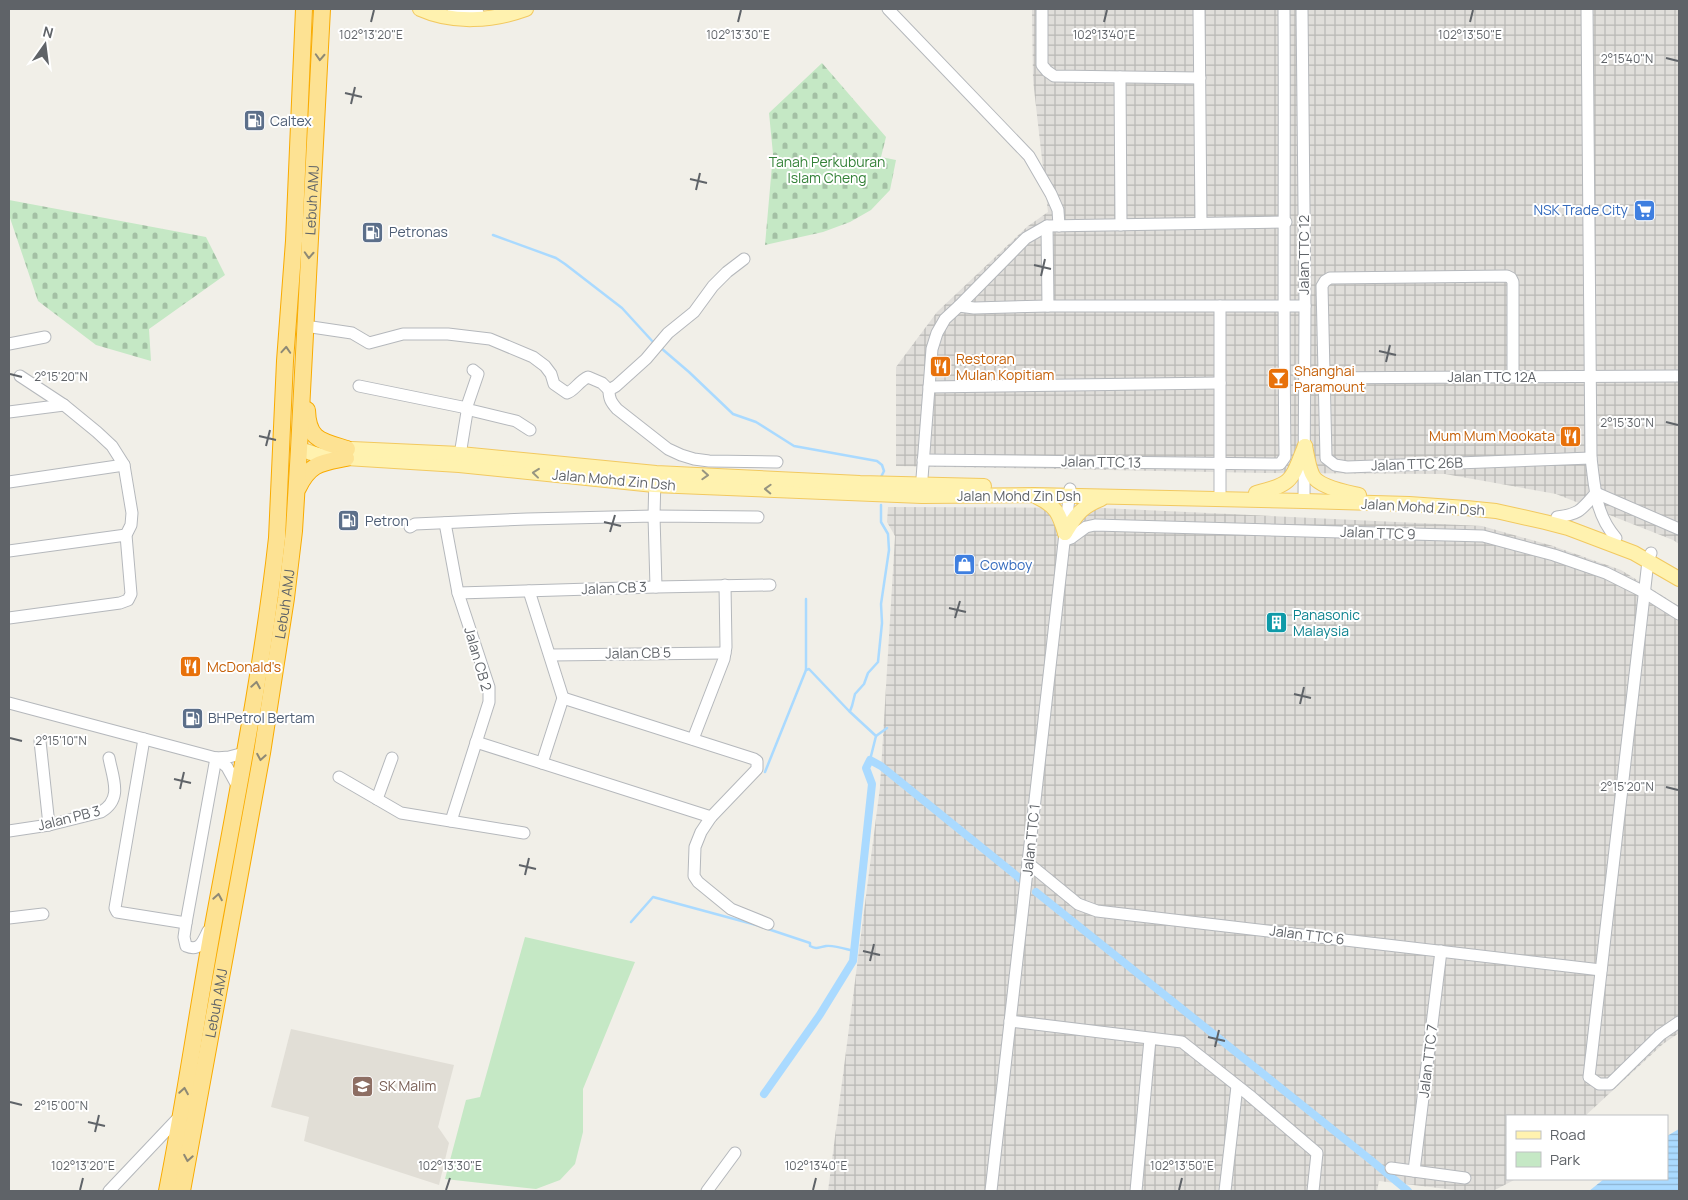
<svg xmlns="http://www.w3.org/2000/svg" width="1688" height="1200" viewBox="0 0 1688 1200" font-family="Manrope,sans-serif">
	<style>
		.industrial { fill: url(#industrial-grid) }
		.education { fill: #e1ded6 }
		.cemetery { fill: url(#cemetery-stones) }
		.park { fill: #c5e8c5 }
		.water { fill: url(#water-rules) }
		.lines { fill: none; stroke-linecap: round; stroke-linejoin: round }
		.stream { stroke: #aadaff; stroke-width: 2.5 }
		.canal { stroke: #aadaff; stroke-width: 8 }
		.minor-casing { stroke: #b5b8bc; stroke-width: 13 }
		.major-casing { stroke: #f2c960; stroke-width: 16 }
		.highway-casing { stroke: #f9ab00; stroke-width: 18 }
		.minor { stroke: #fff; stroke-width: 11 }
		.major { stroke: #fff2af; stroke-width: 14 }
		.highway { stroke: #fde293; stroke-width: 16 }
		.oneway { stroke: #8e8975 }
		.oneway2 { stroke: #979581 }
		.ticks { fill: none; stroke: #5f6368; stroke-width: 2 }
		.labels { text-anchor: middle; stroke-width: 4; stroke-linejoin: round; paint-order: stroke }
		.service-label { font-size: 14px; fill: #4e5e75; stroke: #fff; text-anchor: start }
		.park-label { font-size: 14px; fill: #348238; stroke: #fff }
		.street-label { font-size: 14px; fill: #5f6368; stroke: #fff }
		.shop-label { font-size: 14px; fill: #366cbe; stroke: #fff; text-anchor: end }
		.food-label { font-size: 14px; fill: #c56008; stroke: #fff; text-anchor: start }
		.culture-label { font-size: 14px; fill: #0d838f; stroke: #fff; text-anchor: start }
		.education-label { font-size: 14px; fill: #785e54; stroke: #fff; text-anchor: start }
		.ticks-label { font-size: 12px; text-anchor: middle; fill: #5f6368; stroke: #fff; stroke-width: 4; stroke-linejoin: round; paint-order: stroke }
	</style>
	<defs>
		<pattern id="industrial-grid" width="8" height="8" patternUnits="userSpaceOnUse" patternTransform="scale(1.25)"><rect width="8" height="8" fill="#e0deda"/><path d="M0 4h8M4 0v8" fill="none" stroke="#b9b8b5"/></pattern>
		<pattern id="cemetery-stones" width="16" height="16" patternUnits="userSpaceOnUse" patternTransform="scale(1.25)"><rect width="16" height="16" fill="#c5e8c5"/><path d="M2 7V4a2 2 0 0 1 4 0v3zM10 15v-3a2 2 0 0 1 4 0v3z" fill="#a3c0a4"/></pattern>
		<pattern id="water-rules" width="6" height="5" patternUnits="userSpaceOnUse" patternTransform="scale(1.25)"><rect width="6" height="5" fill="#aadaff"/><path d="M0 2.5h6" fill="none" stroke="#8eb4d2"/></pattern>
	</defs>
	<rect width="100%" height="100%" fill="#f1efe8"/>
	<g class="industrial">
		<path d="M1032,9h647v535l-6,-4 -117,-46 -111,-20 -180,-1 -369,-7v-99l41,-55 91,-86 20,-14 -15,-132z"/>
		<path d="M888,507l214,1 380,18 71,20 68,24 58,36v427l-16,11 -78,72h-78v63h9l-23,12h-29l-85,-10 -2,10h-549l52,-404 15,-251 -8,-14z"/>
	</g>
	<path class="education" d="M291,1029l163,36 -16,62 11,16 -10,42 -135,-44 5,-24 -38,-10z"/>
	<g class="cemetery">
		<path d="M822,63l64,74 -5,20 15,3 -6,30 -19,20 -21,12 -27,10 -58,13 8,-91 -4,-41z"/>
		<path d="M9,200l197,37 19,38 -76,54 2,32 -55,-16 -58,-44 -29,-86z"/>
	</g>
	<path class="park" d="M525,937l110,25 -52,127v43l-8,32 -15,16 -24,9 -91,-10 21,-79 14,-3z"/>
	<path class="water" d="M1679,1129v62h-90l15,-12h63v-43z"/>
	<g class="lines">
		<g class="stream">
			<path d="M493,235l63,23 9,6 57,44 32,35"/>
			<path d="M661,348l28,24 44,42 23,8 38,24 83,15 5,4 2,6 -3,6"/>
			<path d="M806,670v-71"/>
			<path d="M850,711l2,-5 3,-12 9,-10 4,-11 10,-11 4,-39 -1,-19 8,-54 -1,-16 -7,-12v-17"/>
			<path d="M876,736l11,-8"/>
			<path d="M765,772l41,-102 3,-1 40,42 27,25 -6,24"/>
			<path d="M631,922l22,-25 107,29"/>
			<path d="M768,929l42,14v3c7,4 9,1 16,0 8,-1 20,3 28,5"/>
		</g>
		<g class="canal">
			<path d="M1036,892l336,269 36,30"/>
			<path d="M764,1094l55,-78 34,-55 19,-177 -6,-16 4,-8 11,6 142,115"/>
		</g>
		<defs>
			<g id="minor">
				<path d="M453,9l16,4h9"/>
				<path d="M888,9l141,147 22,38 7,16 1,16"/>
				<path d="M1042,9v56l5,6 7,5 146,2"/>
				<path d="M1199,9l2,214"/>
				<path d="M1302,9l3,297 -1,195"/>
				<path d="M1587,9l4,449c4,30 4,56 25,80"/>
				<path d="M1120,77l1,148"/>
				<path d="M1047,226l1,80"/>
				<path d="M744,259l-17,13 -14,14 -19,26 -26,21 -22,26 -30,27 -7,4c0,9 2,12 8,19l51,40 13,6 13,4 15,2 68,1"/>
				<path d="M959,306l15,2 74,-2h257"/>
				<path d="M1220,306v186"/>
				<path d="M305,326l47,7 17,10 34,-9h45l42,5 43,18 12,9 6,8 3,10 13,9c7,-2 12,-12 21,-16l14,6 7,7"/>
				<path d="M9,344l36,-7"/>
				<path d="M1513,377v-95l-2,-4 -4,-2 -177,2 -5,3 -3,5 4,172 9,7 12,2 244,-9"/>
				<path d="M1305,378l374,-2"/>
				<path d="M359,386l103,21 4,2 50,12 14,9"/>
				<path d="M929,387l291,-4"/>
				<path d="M9,412l55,-7"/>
				<path d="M923,460l357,4 5,-7c-2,-149 0,-299 -1,-448"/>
				<path d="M459,461l8,-49 -1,-3 12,-35 -5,-4"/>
				<path d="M655,477l-1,39 2,71"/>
				<path d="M9,482l115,-17"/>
				<path d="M921,491l11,-142 5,-16 8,-14 14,-13 67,-68 21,-12 239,-4"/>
				<path d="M1596,493l83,36"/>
				<path d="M1557,517c23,-3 24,-7 39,-24"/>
				<path d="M445,523l13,70 31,94v15l-38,119"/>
				<path d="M410,527l5,-3 112,-5 127,-3 104,1"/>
				<path d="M1065,540l6,-2 15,-11 9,-2 388,11 71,19 52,18 38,19 35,22"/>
				<path d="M9,551l117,-16"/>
				<path d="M1651,553l-3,8 -59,516 10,7h11l50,-49 19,-13"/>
				<path d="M529,591l34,107 -21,65"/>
				<path d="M458,593l198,-6 114,-2"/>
				<path d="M9,618l111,-15 8,-3 3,-6 -5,-59 5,-10 1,-12 -8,-48 -12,-19 -15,-14 -33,-27 -44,-29"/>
				<path d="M551,655l174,-2"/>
				<path d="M563,698l191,61 3,2v8l-46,48 -10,15 -6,15 -1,29 4,6 33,27 37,15"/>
				<path d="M9,703l207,55 13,-1 15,-4"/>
				<path d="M144,739l-29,169 2,4 69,11"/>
				<path d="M693,739l31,-80 2,-12 -1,-62"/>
				<path d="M40,741l9,84"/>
				<path d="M476,742l235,75"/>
				<path d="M216,758l11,9 11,20"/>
				<path d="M339,777l62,36 123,20"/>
				<path d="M377,799l15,-41"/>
				<path d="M9,831l40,-6 52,-13c22,-13 12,-33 8,-54"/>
				<path d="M1028,863l50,41 19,7 504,59"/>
				<path d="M9,918l34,-4"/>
				<path d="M208,931c-5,10 -8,21 -22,15l-2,-9 2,-14 30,-165"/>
				<path d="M1010,1021l172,21 67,53 68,58 -4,38"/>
				<path d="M1391,1168l74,10"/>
				<path d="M1414,1171l27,-220"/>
				<path d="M109,1191l72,-76"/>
				<path d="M707,1191l28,-38"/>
				<path d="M991,1191l79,-702"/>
				<path d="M1136,1191l14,-152"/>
				<path d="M1225,1191l12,-105"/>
			</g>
			<g id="major">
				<path d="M420,9c33,15 73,12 106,0"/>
				<path d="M1305,446c2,9 3,19 7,28 5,13 34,18 47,21"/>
				<path d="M299,449l19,6 28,3 113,7 195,20 268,11 112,-1 270,6 105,3 57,4 30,3 49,11 23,6 66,25 45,26"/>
				<path d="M352,449l108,5 196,19 204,10 124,3"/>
				<path d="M1256,493c37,-9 35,-12 49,-47"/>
				<path d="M1037,497c19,9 22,16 28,36"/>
				<path d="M1065,533c11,-18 16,-26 36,-34"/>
			</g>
			<g id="highway">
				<path d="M307,410c1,30 14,31 40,39"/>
				<path d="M298,488c12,-25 23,-25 48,-30"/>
				<path d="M167,1191c18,-91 31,-184 48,-276 23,-125 48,-250 62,-377l8,-177 9,-120 10,-232"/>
				<path id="s1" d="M182,1191l80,-438 24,-155 8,-67 5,-82 23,-440"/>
			</g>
		</defs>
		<use href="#minor" class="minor-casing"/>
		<use href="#major" class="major-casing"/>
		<use href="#highway" class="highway-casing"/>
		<use href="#minor" class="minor"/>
		<use href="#major" class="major"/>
		<use href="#highway" class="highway"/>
	</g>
	<defs><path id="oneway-chevron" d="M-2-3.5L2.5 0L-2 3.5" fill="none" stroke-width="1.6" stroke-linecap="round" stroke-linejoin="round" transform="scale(1.25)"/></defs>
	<g class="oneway">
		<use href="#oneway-chevron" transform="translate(320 57) rotate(93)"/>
		<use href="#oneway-chevron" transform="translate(309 255) rotate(93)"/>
		<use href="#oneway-chevron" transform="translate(286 350) rotate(-86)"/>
		<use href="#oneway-chevron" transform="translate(256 685) rotate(-80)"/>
		<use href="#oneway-chevron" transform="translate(261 757) rotate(100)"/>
		<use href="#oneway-chevron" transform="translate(218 897) rotate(-80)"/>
		<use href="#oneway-chevron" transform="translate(184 1091) rotate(-81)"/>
		<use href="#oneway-chevron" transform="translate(188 1158) rotate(100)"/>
	</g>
	<g class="oneway2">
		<use href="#oneway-chevron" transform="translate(536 473) rotate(-174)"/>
		<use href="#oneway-chevron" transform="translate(705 475) rotate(3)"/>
		<use href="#oneway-chevron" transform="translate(768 489) rotate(-178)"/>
	</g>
	<path class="ticks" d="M371,22l3,-12M738,22l3,-12M1104,22l3,-12M1470,22l3,-12M1666,58l12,3M345,93l17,4M351,104l4,-17M690,179l17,4M696,190l4,-17M1034,265l17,4M1041,276l4,-17M1379,351l17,4M1386,362l4,-17M10,374l12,3M1666,422l12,3M259,436l17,4M266,446l4,-16M604,522l17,4M610,532l5,-17M949,608l17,4M955,618l5,-17M1294,694l17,4M1300,704l4,-17M10,738l12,3M174,779l17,4M1666,787l12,3M180,789l4,-17M519,865l17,4M525,875l4,-17M863,951l17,4M870,961l4,-17M1208,1037l17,4M1215,1047l4,-17M10,1102l12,3M88,1122l17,4M95,1132l4,-17M80,1190l3,-12M446,1190l4,-12M813,1190l3,-12M1179,1190l3,-12"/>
	<defs>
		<symbol id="fuel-square" viewBox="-11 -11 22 22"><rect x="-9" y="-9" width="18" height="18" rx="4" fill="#5c6f8a" stroke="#fff"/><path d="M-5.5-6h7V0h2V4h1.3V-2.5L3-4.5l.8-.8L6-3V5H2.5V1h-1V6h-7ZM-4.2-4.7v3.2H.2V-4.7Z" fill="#fff"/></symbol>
		<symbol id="supermarket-square" viewBox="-11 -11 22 22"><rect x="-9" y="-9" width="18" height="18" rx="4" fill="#3f7fe0" stroke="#fff"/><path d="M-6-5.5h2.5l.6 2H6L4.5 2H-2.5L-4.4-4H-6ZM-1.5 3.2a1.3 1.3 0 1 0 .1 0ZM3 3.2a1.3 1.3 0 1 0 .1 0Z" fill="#fff"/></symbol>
		<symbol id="restaurant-square" viewBox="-11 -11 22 22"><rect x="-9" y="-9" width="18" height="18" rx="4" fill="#e8710a" stroke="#fff"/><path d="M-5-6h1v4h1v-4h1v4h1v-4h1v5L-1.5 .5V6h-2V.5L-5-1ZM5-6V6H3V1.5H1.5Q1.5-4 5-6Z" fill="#fff"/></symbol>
		<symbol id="bar-square" viewBox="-11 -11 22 22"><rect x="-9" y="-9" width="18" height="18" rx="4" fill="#e8710a" stroke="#fff"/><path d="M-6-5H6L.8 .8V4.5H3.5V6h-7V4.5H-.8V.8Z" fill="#fff"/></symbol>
		<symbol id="shop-square" viewBox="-11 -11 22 22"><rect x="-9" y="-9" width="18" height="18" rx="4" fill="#3f7fe0" stroke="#fff"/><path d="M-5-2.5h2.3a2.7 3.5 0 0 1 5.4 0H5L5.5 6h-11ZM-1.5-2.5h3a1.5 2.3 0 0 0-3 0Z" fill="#fff"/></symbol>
		<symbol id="building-square" viewBox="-11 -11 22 22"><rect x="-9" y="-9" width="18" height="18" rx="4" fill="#0f9aa8" stroke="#fff"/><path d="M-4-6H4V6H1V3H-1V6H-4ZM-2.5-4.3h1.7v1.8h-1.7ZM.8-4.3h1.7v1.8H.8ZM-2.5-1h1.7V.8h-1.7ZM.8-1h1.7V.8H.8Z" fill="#fff"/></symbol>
		<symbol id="school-square" viewBox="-11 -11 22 22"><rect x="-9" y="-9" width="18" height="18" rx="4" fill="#8d6e63" stroke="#fff"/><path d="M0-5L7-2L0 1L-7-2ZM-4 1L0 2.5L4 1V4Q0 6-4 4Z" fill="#fff"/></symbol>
	</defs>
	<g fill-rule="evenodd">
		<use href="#fuel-square" x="242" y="108" width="25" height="25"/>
		<use href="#supermarket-square" x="1632" y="198" width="25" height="25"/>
		<use href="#fuel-square" x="360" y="220" width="25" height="25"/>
		<use href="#restaurant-square" x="928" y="354" width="25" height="25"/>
		<use href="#bar-square" x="1266" y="366" width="25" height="25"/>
		<use href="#restaurant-square" x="1558" y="424" width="25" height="25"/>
		<use href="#fuel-square" x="336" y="508" width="25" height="25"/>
		<use href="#shop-square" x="952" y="552" width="25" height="25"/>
		<use href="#building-square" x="1264" y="610" width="25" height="25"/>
		<use href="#restaurant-square" x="178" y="654" width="25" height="25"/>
		<use href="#fuel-square" x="180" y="706" width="25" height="25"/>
		<use href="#school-square" x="350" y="1074" width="25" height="25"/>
	</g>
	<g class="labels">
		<g class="service-label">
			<text x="270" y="126">Caltex</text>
			<text x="389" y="237">Petronas</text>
			<text x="365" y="526">Petron</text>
			<text x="208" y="723">BHPetrol Bertam</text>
		</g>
		<g class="park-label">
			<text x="827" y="167">Tanah Perkuburan<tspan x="827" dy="16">Islam Cheng</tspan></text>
		</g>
		<g class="street-label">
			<text dy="5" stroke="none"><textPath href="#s1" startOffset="1001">Lebuh AMJ</textPath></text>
			<text transform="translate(1304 255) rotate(-90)" y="5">Jalan TTC 12</text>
			<text x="1492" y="382">Jalan TTC 12A</text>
			<text transform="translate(1101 462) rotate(1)" y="5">Jalan TTC 13</text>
			<text transform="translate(1417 464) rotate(-2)" y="5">Jalan TTC 26B</text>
			<text transform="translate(614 480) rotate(5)" y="5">Jalan Mohd Zin Dsh</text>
			<text x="1019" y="501">Jalan Mohd Zin Dsh</text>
			<text transform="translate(1423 507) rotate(3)" y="5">Jalan Mohd Zin Dsh</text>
			<text transform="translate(1378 533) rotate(2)" y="5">Jalan TTC 9</text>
			<text transform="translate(614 588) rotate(-2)" y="5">Jalan CB 3</text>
			<text dy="5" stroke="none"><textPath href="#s1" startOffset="596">Lebuh AMJ</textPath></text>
			<text transform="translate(638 653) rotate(-1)" y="5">Jalan CB 5</text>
			<text transform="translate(478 659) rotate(74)" y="5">Jalan CB 2</text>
			<text transform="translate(69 818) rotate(-14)" y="5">Jalan PB 3</text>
			<text transform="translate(1031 840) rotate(-84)" y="5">Jalan TTC 1</text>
			<text transform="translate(1307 935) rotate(7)" y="5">Jalan TTC 6</text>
			<text dy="5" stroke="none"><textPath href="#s1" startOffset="191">Lebuh AMJ</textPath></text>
			<text transform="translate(1428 1061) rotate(-83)" y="5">Jalan TTC 7</text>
		</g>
		<g class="shop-label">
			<text x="1628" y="215">NSK Trade City</text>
			<text x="980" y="570" text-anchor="start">Cowboy</text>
		</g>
		<g class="food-label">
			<text x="956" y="364">Restoran<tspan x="956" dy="16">Mulan Kopitiam</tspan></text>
			<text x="1294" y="376">Shanghai<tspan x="1294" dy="16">Paramount</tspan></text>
			<text x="1555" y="441" text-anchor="end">Mum Mum Mookata</text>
			<text x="207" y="672">McDonald's</text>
		</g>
		<g class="culture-label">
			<text x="1293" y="620">Panasonic<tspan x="1293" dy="16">Malaysia</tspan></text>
		</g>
		<g class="education-label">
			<text x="379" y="1091">SK Malim</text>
		</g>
	</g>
	<g class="ticks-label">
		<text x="371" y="39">102°13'20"E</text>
		<text x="738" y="39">102°13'30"E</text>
		<text x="1104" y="39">102°13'40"E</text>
		<text x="1470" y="39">102°13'50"E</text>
		<text x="1627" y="63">2°15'40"N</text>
		<text x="61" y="381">2°15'20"N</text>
		<text x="1627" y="427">2°15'30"N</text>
		<text x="61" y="745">2°15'10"N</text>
		<text x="1627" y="791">2°15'20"N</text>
		<text x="61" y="1110">2°15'00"N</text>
		<text x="83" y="1170">102°13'20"E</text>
		<text x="450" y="1170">102°13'30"E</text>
		<text x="816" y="1170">102°13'40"E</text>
		<text x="1182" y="1170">102°13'50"E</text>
	</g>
	<rect width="1688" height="1200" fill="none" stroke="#5f6368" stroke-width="20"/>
	<rect x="1506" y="1115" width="162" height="65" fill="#ffffff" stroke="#bfc1c3"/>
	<rect x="1516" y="1131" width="25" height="8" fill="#fff2af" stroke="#bfc1c3"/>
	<text x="1550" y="1140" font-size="15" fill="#5f6368">Road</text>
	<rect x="1516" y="1152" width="25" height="15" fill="#c5e8c5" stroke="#bfc1c3"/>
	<text x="1550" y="1165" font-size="15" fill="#5f6368">Park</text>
	<g transform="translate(45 45) rotate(14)" stroke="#ffffff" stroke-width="4" paint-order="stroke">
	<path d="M0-4L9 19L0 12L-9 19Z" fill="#5f6368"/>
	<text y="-8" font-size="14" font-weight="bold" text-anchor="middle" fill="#5f6368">N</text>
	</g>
</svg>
